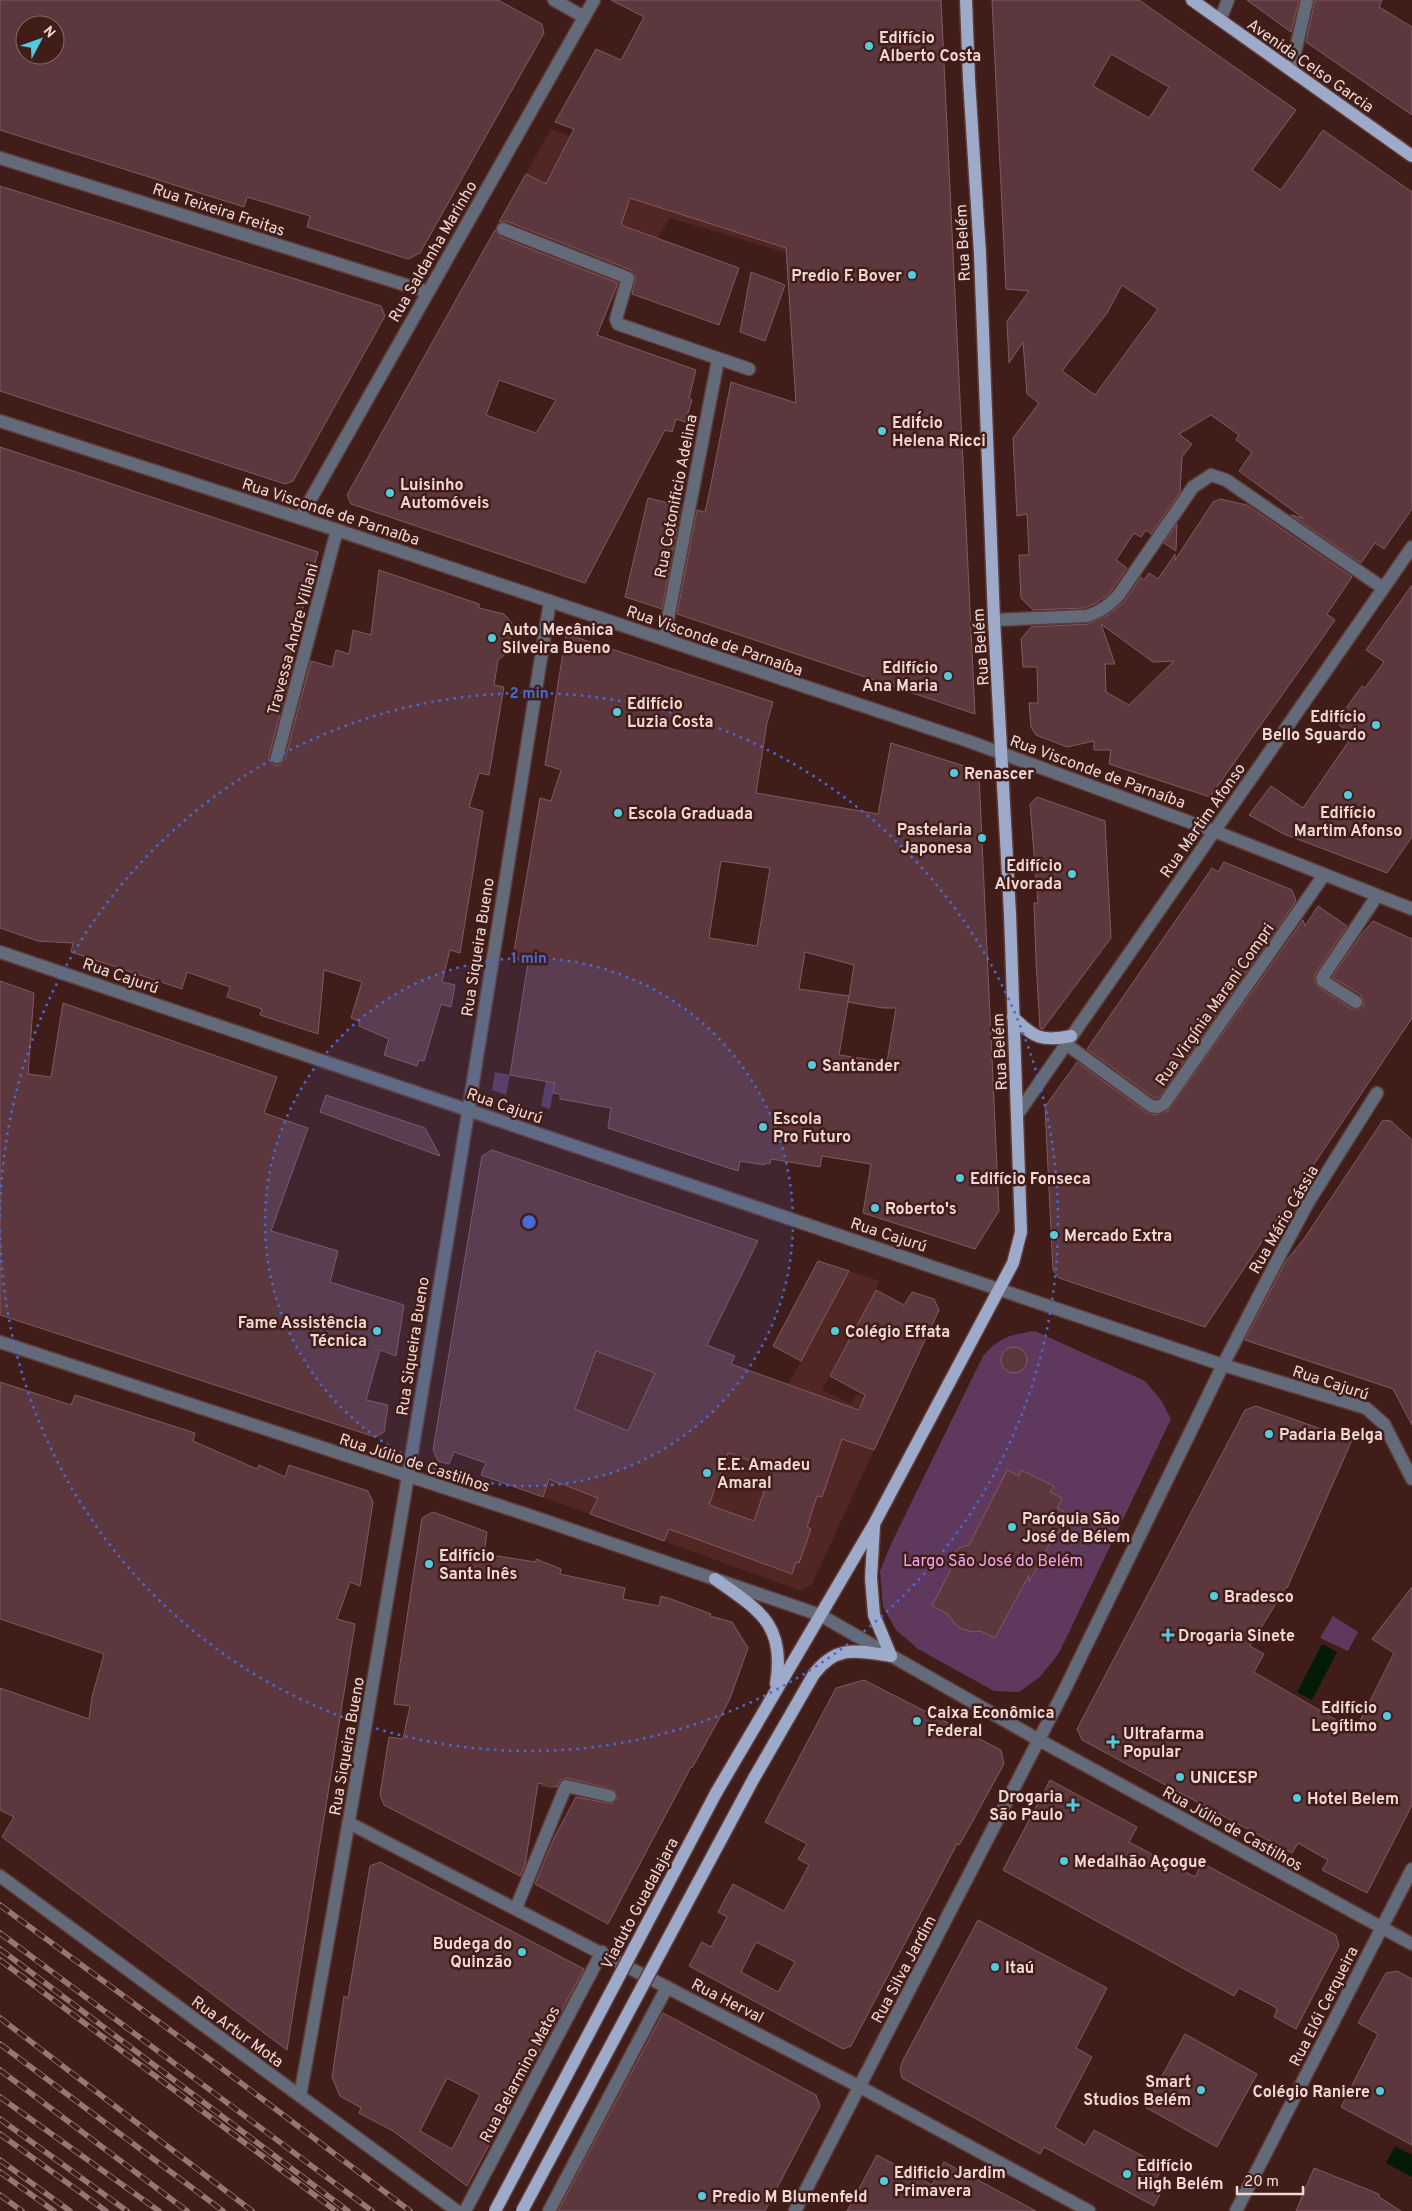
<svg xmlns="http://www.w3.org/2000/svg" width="1412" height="2211" viewBox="0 0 1412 2211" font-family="Overpass,sans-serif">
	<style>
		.built { fill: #522723 }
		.green { fill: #5e395d }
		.water { fill: #031c07 }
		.building { fill: #5d373e; stroke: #825960; fill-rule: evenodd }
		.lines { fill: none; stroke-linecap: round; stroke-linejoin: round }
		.minor-tunnel { stroke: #5b3935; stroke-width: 12; stroke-dasharray: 12 6; stroke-linecap: butt }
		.minor-casing { stroke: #5d3b37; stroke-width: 15 }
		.major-casing { stroke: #5d3b37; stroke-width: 15 }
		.minor { stroke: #636a79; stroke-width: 12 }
		.major { stroke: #9daac9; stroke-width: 12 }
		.rail-casing { stroke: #957672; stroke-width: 5.5 }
		.rail { stroke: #411d19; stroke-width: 4; stroke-dasharray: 11; stroke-linecap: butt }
		.major-bridge-casing { stroke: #5d3b37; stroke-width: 15; stroke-linecap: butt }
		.major-bridge { stroke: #9daac9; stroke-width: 12 }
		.ring { fill: none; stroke: #476ad7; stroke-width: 2.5; stroke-dasharray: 2.5 5 }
		.poi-dot { fill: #53cbdb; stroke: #411d19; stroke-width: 2 }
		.labels { text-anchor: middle; stroke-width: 5; stroke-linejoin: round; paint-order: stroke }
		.poi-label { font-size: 16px; font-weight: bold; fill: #f0d8d4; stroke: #411d19; text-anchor: start }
		.street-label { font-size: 16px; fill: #f0d8d4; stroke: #411d19 }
		.park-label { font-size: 16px; fill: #efaaec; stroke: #411d19 }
		.centre { fill: #476ad7; stroke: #411d19; stroke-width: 2.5 }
		.ring-label { font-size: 15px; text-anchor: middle; font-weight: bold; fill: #476ad7; stroke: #411d19; stroke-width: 5; stroke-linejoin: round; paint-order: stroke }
	</style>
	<rect width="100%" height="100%" fill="#411d19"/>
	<g class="built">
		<path d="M551,129l234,88 2,36 -117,-35 -25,40 -137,-52z"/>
		<path d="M849,1271l31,10 -58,109 29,14 5,-10 37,15 -81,175 -11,7 -258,-94 53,-146 91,33 44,-20 57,21z"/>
	</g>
	<g class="green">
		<path d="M495,1072l15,3 -4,20 -14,-5z"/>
		<path d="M546,1081l9,1 -5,27 -9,-3z"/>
		<path d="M1035,1331l110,50 16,19 10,19 -112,234 -19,24 -21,15 -25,-1 -76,-42 -22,-19 -13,-23 -3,-36 12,-29 91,-186c18,-20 27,-21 52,-25z"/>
		<path d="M1333,1616l25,16 -10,19 -28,-13z"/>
	</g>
	<g class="water">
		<path d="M1322,1644l15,8 -25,48 -15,-8z"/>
		<path d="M1395,2146l17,9v22l-26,-14z"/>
	</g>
	<g class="building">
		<path d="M0,0h498l44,24 2,9 -124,220 -12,6 -101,-32 3,-11 -63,-19 -3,10 -244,-77zM25,25h30v30h-30z"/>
		<path d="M611,0h330l34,714 -298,-100 20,-104 8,2 4,-18 22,-112 65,21 -10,-155 -156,-50 -9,27 118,43 -20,57 -87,-31 4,-17 -5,-7 -125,-49 -7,1 27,-48 20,10 28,-55 -19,-7 41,-73 25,11 23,-43z"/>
		<path d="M992,0h147l157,110 -44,60 27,19 2,1 42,-60 89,62v317l-28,40 -9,-6 -14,20 -70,-48 12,3 -64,-47 13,-19 -16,-12 3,-5 -28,-20 -32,19 13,10 -10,13 -2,35 -29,42 -5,-4 -5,7 -7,-4 -18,27 11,8 -18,26 -13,9 -11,5 -52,2 -12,-12 -2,-43h10l-2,-41 -10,2 -4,-78 26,-35 -12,-9 -4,-52 -14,21 -2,-42 22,-30 -23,-2zM1111,54l58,33 -20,31 -56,-32zM1122,285l36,24 -63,86 -33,-24 45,-58z"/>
		<path d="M1247,0h52l-8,32 -7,-5z"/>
		<path d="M1315,0h67l-3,7 33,20v88l-106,-73z"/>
		<path d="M0,186l381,120 4,10 -92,165 -8,3 -285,-93z"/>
		<path d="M495,230l5,7 118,46 -21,52 99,35 -7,28 3,2 -7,22 -9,-3 -4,13 -7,-2 -80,153 -234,-79 -4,-9zM499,380l57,20 -20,33 -50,-18z"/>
		<path d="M751,272l34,13 -20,56 -25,-9z"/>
		<path d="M0,447l318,105 -28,104 5,1 -26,98v5l5,5h6l5,-6 26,-98 21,6 4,-17 13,4 4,-24 18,5 8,-65 100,34v4l25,6 8,9 -4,29 -10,8 -4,25 10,2 -15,88 -10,-2 -10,34 14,4 -23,142 -10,-3 -8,32 13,3 -4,22 -10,-3 -17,57 -5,-1 -2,6 -33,-11 5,-16 -30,-13 1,-4 -9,-4 11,-36 -38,-12 -6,64 -58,-19 2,-6 -35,-12 3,-10 -43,-15 -5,17 -111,-37 2,-9 -35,-2 -38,-13z"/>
		<path d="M648,498l33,8 -19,103 -37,-12z"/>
		<path d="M1220,499l27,6 105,72 -25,37 8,6 -125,177 -101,-33 2,-14h-17v-9l-27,6 -31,-12 -5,-8 -2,-24h9l-1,-36h-14l-2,-28 10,-12 57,-3 20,-9 16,-13 17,-25 3,3 5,-7 9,6 17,-25v6l38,-58zM1101,624l52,38 21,-1 -45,44 -23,-13 -1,-28h10z"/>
		<path d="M1177,524l-1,27 -12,-8z"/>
		<path d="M1412,585v252l-25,36 -103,-39 -35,-19 22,-29 32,22 50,-73 -14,-10 6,-7 -4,-3 21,-29 3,2 19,-26 -18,-12z"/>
		<path d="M566,634l207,68 -6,21 -11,70 122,21 13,-71 83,26 5,7 20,435 -24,38 -112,-36 8,-49 -49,-8 -2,11 -49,-8 -1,5 -5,-1v2l-25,-4 -2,10 -130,-43 3,-20 -51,-9v-5l-7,-1 2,-10 -45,-8 18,-112 -15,-5 1,-7 26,-153 11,3 10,-31 -16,-5zM721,861l49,7 -13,78 -48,-8zM805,952l49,13 -6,37 35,6h13l-9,54 -48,-7 10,-59 -50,-7z"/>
		<path d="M1037,797l68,24 6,117 -68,91 -3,-1 -4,-67 -2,-58h4l-8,-99z"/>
		<path d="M1224,862l68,28 4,11 -137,197h-5l-67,-49 125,-181 6,4z"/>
		<path d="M1318,906l29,20 -32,48 -1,7 4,6 34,22h7l4,-2 1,-5 -3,-7 -29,-18 29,-42 12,-14 39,18v79l-207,309 -146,-49 -6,-8 -8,-163 32,-45 70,51 10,2 11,-4 135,-191 2,6z"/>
		<path d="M0,981l34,12 -6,81 23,3 12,-74 214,74 -13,36 44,15 -37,103 67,20 -8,31 74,23 -8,51 -16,-6 -14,50 22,5 -4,27 -9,5 -375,-122z"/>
		<path d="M326,1095l99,33 15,28 -120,-44z"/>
		<path d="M1383,1120l8,1 21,19v285l-19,-36 -148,-49 41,-79 18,-22z"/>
		<path d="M492,1150l266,91 -51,104 28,11 -4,8 128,46 6,-15 -35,-19 46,-86 28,15 8,-13 22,7 5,11 -65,140 -32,-11 -20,58 -5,-1 -10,31 4,2 -12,34 -3,-1 -4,12 -123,-45 -5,12 -74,-27 8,-16 -49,-19 -6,18 -62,-22 5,-12 -32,-11 -5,12 -11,-3 -5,-11 49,-294zM596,1351l59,22 -27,58 -53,-22zM728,1453l44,15 -18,53 -45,-16z"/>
		<path d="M818,1261l31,10 -48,90 -28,-15z"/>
		<circle cx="1014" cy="1360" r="13"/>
		<path d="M0,1382l71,23 4,-10 70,22 50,16 -2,8 64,28 2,-4 26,12 4,-12 79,26 5,11 -13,84 -10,-4 -13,37 18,5 -68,426 -285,-213 12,-20 -14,-7v-122l89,31 3,-22 12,-43 -104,-35z"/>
		<path d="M1256,1406l96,34 -65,148 -1,-1 -36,59 14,8 -10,18 101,59 39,-78 -22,-14 40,-52v218l-45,88 -45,-23 6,-10 -30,-17 -6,10 -210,-113 -5,-11 168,-319z"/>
		<path d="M1007,1470l12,6 2,-6 33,16 -4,6 12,6 -5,10 11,6 -10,19 -2,-1 -27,50v-7l-34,63 -15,-7 -6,1 -12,-3 -8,-6 -6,-9 -16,-8 22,-43v-10l5,-5 10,-3z"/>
		<path d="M433,1512l54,20 -3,22 52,8v-3l25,10 -1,5 65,14 -2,11 36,7 2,-10 10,3 40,15 -1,2 22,6 16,26 -19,53 -37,67 -1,-1 -83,157 -73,-40 19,-46 22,-41 36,7 6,-6 -3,-8 -48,-12 -7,2 -3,7 -19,-4 -13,82 -5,11 -136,-71 -4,-10 9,-58 14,2 7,-33 -16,-2 28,-186z"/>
		<path d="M864,1680l137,70 3,14 -39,71 -6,10 -2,-1 -106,202 -8,3 -154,-83 13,-24 9,5 16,-30 -9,-5 15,-28 51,27 25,-46 -11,-6 9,-15 -42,-22 71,-134zM756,1942l39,20 -17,30 -37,-20z"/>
		<path d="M1050,1780l87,47 -8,15 66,35 7,-14 134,72 3,11 -43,83 -22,-12 3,-7 -2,-3 -36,-19 -5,8 -231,-126z"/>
		<path d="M380,1862l204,107 -117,217 -74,-55 -34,-18 2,-5 -21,-12 -8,-19 12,-81 4,2 22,-132zM447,2078l33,17 -28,54 -32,-18z"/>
		<path d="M978,1920l129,68 -31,60 16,9 -37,70 30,18 9,-15 69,37 -8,15 9,4 -10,20 -110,-59 -4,7 -138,-76 -2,-9 3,-9z"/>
		<path d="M1397,1971l15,8v166l-71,-38 37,-73 -20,-11 28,-50z"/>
		<path d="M663,2013l153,82 4,11 -55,105h-207z"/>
		<path d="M1185,2034l72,40 -40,73 -72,-40z"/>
		<path d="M877,2155l55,30 12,-23 92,49h-189z"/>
		<path d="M1314,2168l65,26v3l22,14h-105z"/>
	</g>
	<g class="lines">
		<path class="minor-tunnel" d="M543,1780l23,6"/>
		<defs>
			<g id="minor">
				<path d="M554,0l30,17"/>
				<path d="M1220,20l8,-20"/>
				<path d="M1291,70l16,-70"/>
				<path d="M0,158l428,134"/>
				<path d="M503,229l125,49 -12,41 2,5 131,45"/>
				<path d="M0,421l337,109 631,211 246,90 198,78"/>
				<path d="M300,518l294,-518"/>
				<path d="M994,620l93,-4c13,-4 21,-10 31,-20l75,-109 18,-12 15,5 157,108"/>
				<path d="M664,639l54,-279"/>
				<path d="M277,757l60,-227"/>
				<path d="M0,952l1223,413 143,43 18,16 28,55"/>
				<path d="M1356,1002l-33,-21 -1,-3 55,-82"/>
				<path d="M1066,1044l85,62 7,1 6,-3 160,-229"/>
				<path d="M1019,1112l393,-565"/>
				<path d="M0,1342l531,174 289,99 219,125 373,204"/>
				<path d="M349,1823l511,264 229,124"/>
				<path d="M0,1876l457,335"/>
				<path d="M516,1908l50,-122 44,10"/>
				<path d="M300,2096c90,-497 171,-996 250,-1495"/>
				<path d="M465,2211l137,-259"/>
				<path d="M549,2211l118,-224"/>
				<path d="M795,2211l268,-518 160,-328 58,-112 28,-52 68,-108"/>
				<path d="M1236,2211l176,-342"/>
			</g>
			<g id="major">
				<path d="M1192,0l220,156"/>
				<path d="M1013,1017c21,21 29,25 58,19"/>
				<path d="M874,1526l-3,52 3,37 17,41"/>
				<path d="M715,1579c44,31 71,45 61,105"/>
				<path d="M754,1778l60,-104c23,-30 44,-23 77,-18"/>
				<path d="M716,1793l158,-269 139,-261 8,-31 -11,-318 -16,-294 -14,-366 -11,-174 -3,-80"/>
			</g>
		</defs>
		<use href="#minor" class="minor-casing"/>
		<use href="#major" class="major-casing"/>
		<use href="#minor" class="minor"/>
		<use href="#major" class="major"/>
		<defs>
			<g id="rail">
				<path d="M0,1905l212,156 198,150"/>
				<path d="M0,1933l372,278"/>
				<path d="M0,1949l348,262"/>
				<path d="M0,1960l336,251"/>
				<path d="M0,2018l252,193"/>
				<path d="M0,2044l223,167"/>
				<path d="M0,2070l187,141"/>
				<path d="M0,2097l159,114"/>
				<path d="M0,2119l127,92"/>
				<path d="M0,2134l106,77"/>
				<path d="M0,2160l70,51"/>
				<path d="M0,2172l54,39"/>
				<path d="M0,2195l22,16"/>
			</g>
		</defs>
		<use href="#rail" class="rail-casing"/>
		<use href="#rail" class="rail"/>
		<defs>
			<g id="major-bridge">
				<path d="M495,2211l221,-418"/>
				<path d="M522,2211l232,-433"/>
			</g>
		</defs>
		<use href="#major-bridge" class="major-bridge-casing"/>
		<use href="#major-bridge" class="major-bridge"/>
	</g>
	<circle cx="529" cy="1222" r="264" fill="#476ad7" fill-opacity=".12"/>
	<g class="ring">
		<circle cx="529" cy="1222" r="264"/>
		<path d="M0 1217A529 529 0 1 1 0 1227"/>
	</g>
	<g class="poi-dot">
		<circle cx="869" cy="46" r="5"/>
		<circle cx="912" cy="275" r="5"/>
		<circle cx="882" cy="431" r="5"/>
		<circle cx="390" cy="493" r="5"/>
		<circle cx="492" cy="638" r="5"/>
		<circle cx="948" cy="676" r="5"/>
		<circle cx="617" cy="712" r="5"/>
		<circle cx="1376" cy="725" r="5"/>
		<circle cx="954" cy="773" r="5"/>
		<circle cx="1348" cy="795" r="5"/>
		<circle cx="618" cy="813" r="5"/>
		<circle cx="982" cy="838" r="5"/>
		<circle cx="1072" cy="874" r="5"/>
		<circle cx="812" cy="1065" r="5"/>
		<circle cx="763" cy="1127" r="5"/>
		<circle cx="960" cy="1178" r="5"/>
		<circle cx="875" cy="1208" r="5"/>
		<circle cx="1054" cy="1235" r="5"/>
		<circle cx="377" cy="1331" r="5"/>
		<circle cx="835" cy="1331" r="5"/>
		<circle cx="1269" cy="1434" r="5"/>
		<circle cx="707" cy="1473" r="5"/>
		<circle cx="1012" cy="1527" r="5"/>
		<circle cx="429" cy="1564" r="5"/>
		<circle cx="1214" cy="1596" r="5"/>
		<path d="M1165.5 1627.5h5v5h5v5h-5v5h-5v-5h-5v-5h5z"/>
		<circle cx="1387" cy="1716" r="5"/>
		<circle cx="917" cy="1721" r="5"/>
		<path d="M1110.5 1734.5h5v5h5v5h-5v5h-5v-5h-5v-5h5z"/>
		<circle cx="1180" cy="1777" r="5"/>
		<circle cx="1297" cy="1798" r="5"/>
		<path d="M1070.5 1797.5h5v5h5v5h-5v5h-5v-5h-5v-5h5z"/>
		<circle cx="1064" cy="1861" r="5"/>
		<circle cx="522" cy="1952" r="5"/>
		<circle cx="995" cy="1967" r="5"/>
		<circle cx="1201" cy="2090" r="5"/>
		<circle cx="1380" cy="2091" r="5"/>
		<circle cx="1127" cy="2174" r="5"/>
		<circle cx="884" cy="2181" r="5"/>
		<circle cx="702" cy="2196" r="5"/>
	</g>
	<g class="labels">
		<g class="poi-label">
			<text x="879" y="43">Edifício<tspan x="879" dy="18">Alberto Costa</tspan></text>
			<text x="902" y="281" text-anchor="end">Predio F. Bover</text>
			<text x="892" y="428">Edif´cio<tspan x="892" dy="18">Helena Ricci</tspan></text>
			<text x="400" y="490">Luisinho<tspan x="400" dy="18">Automóveis</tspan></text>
			<text x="502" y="635">Auto Mecânica<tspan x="502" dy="18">Silveira Bueno</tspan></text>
			<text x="938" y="673" text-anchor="end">Edifício<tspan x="938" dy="18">Ana Maria</tspan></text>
			<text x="627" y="709">Edifício<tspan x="627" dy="18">Luzia Costa</tspan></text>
			<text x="1366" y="722" text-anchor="end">Edifício<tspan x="1366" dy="18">Bello Sguardo</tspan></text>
			<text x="964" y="779">Renascer</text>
			<text x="1348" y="818" text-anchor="middle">Edifício<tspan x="1348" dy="18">Martim Afonso</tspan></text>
			<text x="628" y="819">Escola Graduada</text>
			<text x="972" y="835" text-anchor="end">Pastelaria<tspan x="972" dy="18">Japonesa</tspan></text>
			<text x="1062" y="871" text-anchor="end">Edifício<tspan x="1062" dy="18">Alvorada</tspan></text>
			<text x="822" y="1071">Santander</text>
			<text x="773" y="1124">Escola<tspan x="773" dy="18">Pro Futuro</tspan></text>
			<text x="970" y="1184">Edifício Fonseca</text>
			<text x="885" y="1214">Roberto's</text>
			<text x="1064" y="1241">Mercado Extra</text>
			<text x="367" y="1328" text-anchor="end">Fame Assistência<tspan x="367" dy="18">Técnica</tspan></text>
			<text x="845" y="1337">Colégio Effata</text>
			<text x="1279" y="1440">Padaria Belga</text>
			<text x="717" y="1470">E.E. Amadeu<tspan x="717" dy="18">Amaral</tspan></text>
			<text x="1022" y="1524">Paróquia São<tspan x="1022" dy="18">José de Bélem</tspan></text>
			<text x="439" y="1561">Edifício<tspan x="439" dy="18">Santa Inês</tspan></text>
			<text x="1224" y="1602">Bradesco</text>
			<text x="1178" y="1641">Drogaria Sinete</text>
			<text x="1377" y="1713" text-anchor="end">Edifício<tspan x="1377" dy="18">Legítimo</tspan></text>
			<text x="927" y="1718">Caixa Econômica<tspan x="927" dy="18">Federal</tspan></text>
			<text x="1123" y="1739">Ultrafarma<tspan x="1123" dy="18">Popular</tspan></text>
			<text x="1190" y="1783">UNICESP</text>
			<text x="1063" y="1802" text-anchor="end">Drogaria<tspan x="1063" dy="18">São Paulo</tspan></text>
			<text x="1307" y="1804">Hotel Belem</text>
			<text x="1074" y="1867">Medalhão Açogue</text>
			<text x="512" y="1949" text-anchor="end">Budega do<tspan x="512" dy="18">Quinzão</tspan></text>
			<text x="1005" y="1973">Itaú</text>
			<text x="1191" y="2087" text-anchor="end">Smart<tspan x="1191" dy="18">Studios Belém</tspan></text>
			<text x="1370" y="2097" text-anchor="end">Colégio Raniere</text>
			<text x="1137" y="2171">Edifício<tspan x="1137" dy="18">High Belém</tspan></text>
			<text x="894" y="2178">Edificio Jardim<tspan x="894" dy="18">Primavera</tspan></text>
			<text x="712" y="2202">Predio M Blumenfeld</text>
		</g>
		<g class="street-label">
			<text transform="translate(1311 65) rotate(35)" y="6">Avenida Celso Garcia</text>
			<text transform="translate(219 209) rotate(18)" y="6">Rua Teixeira Freitas</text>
			<text transform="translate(962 243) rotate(-93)" y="6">Rua Belém</text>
			<text transform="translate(432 251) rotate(-60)" y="6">Rua Saldanha Marinho</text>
			<text transform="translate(675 496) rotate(-79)" y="6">Rua Cotonificio Adelina</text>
			<text transform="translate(331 511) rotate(18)" y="6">Rua Visconde de Parnaíba</text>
			<text transform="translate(292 639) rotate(-75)" y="6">Travessa Andre Villani</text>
			<text transform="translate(715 640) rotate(19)" y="6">Rua Visconde de Parnaíba</text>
			<text transform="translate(980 647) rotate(-94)" y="6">Rua Belém</text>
			<text transform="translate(1098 771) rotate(20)" y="6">Rua Visconde de Parnaíba</text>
			<text transform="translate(1202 820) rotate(-55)" y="6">Rua Martim Afonso</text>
			<text transform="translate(477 947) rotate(-81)" y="6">Rua Siqueira Bueno</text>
			<text transform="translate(121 975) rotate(19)" y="6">Rua Cajurú</text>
			<text transform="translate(1214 1004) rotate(-55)" y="6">Rua Virgínia Marani Compri</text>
			<text transform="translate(999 1052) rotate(-93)" y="6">Rua Belém</text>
			<text transform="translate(505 1105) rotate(19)" y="6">Rua Cajurú</text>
			<text transform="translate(1283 1219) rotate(-60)" y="6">Rua Mário Cássia</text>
			<text transform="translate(889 1234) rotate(18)" y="6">Rua Cajurú</text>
			<text transform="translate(412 1346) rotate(-81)" y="6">Rua Siqueira Bueno</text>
			<text transform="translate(1331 1382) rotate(18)" y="6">Rua Cajurú</text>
			<text transform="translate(415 1462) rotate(18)" y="6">Rua Júlio de Castilhos</text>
			<text transform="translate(346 1746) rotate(-80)" y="6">Rua Siqueira Bueno</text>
			<text transform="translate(1233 1828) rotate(29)" y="6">Rua Júlio de Castilhos</text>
			<text transform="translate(639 1903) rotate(-62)" y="6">Viaduto Guadalajara</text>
			<text transform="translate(903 1969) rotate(-62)" y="6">Rua Silva Jardim</text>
			<text transform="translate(728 2000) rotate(27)" y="6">Rua Herval</text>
			<text transform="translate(1323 2006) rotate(-63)" y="6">Rua Elói Cerqueira</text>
			<text transform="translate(238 2031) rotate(36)" y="6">Rua Artur Mota</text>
			<text transform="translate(519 2074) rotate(-62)" y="6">Rua Belarmino Matos</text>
		</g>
		<g class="park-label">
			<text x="993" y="1566">Largo São José do Belém</text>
		</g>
	</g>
	<circle cx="529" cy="1222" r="8" class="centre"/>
	<g class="ring-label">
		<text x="529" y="698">2 min</text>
		<text x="529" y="963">1 min</text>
	</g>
	<g transform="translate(40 40) rotate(49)"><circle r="24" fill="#411d19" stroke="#876864"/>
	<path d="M0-4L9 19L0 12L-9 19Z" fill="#53cbdb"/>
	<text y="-8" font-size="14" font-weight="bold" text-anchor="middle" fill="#f0d8d4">N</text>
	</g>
	<path d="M1237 2186v8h66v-8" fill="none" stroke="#f0d8d4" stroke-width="2.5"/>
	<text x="1244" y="2186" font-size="15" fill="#f0d8d4" stroke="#411d19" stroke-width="4" paint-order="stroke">20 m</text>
</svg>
